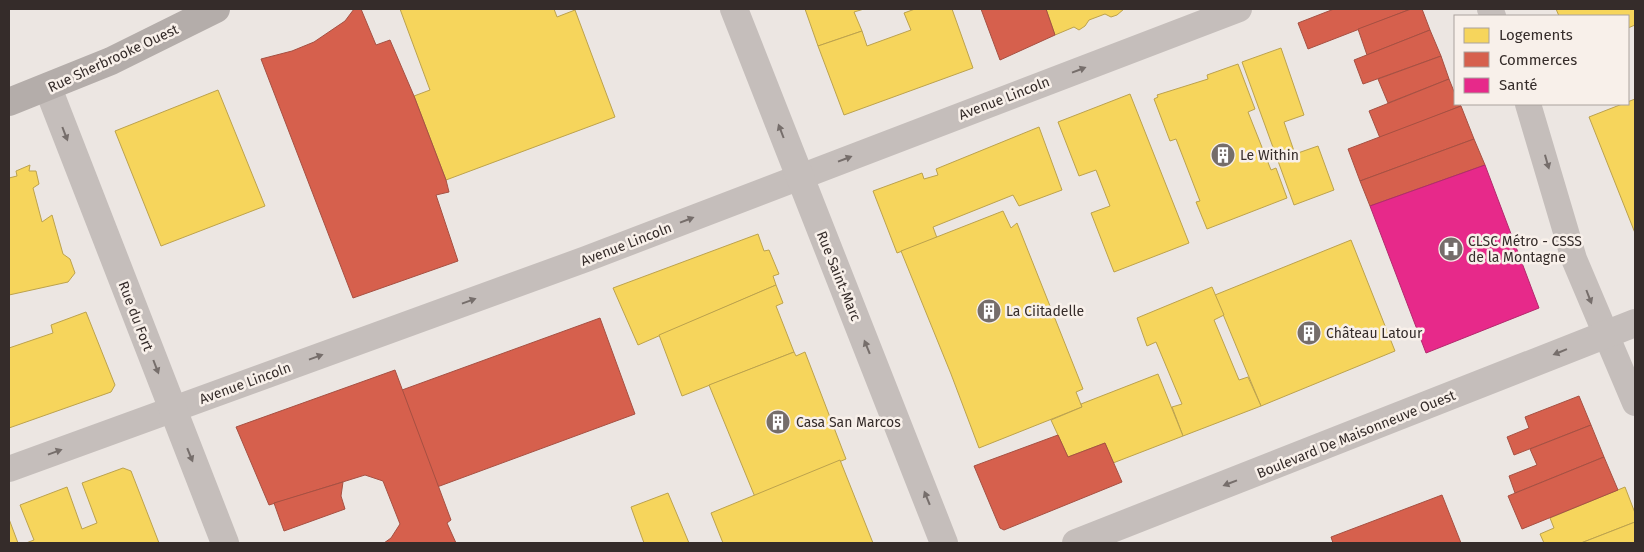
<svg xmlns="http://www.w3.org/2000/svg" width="1644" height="552" viewBox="0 0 1644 552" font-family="'Fira Sans',sans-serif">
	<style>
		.homes { fill: #f6d55c; stroke: #bca24d }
		.shops { fill: #d6604d; stroke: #a65042 }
		.health { fill: #e7298a; stroke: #b22a6d }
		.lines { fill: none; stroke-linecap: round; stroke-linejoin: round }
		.minor { stroke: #c5bebb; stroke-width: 26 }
		.tertiary { stroke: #c5bebb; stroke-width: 28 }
		.primary { stroke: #b4adaa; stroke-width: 28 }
		.oneway { fill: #766e6b }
		.labels { text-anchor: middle; stroke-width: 5; stroke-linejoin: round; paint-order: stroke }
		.street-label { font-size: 14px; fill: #352c2a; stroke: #f8f0ea }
		.poi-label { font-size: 14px; fill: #352c2a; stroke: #f8f0ea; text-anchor: start }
	</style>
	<rect width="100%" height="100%" fill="#ece6e2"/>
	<g class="homes">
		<path d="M400,9h154l3,8 18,-7 40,107 -169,63 -32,-84 16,-6z"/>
		<path d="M805,9h59l-10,3 8,19 -44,15z"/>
		<path d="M915,9h37l21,59 -129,47 -26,-69 44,-15 5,15 44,-16 -7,-17z"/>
		<path d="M1046,9h78l-7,6 -6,2 -6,-3 -16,6 -4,6 -6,4 -5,-3 -19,8z"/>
		<path d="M1556,9h79v16l-7,3v-12h-69z"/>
		<path d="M1281,48l23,67 -20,7 11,32 23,-8 16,44 -40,15 -52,-143z"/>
		<path d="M1238,64l17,45 -7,3 23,58 5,-2 11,30 -80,31 -11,-27 4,-1 -24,-62 -6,2 -16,-42 4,-2 -1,-2 51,-16 -1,-4z"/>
		<path d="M218,90l47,116 -104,40 -46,-115z"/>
		<path d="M1130,94l59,149 -75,29 -23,-59 19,-7 -14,-36 -17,6 -21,-54z"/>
		<path d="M1635,99v134l-46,-116z"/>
		<path d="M1039,127l23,63 -43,16 -6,-11 -80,32 4,11 -40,15 -24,-62 49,-18 2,6 14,-4 -2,-6z"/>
		<path d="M30,165l-1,6h7l3,13 -6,4 9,34 10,-7 11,39 7,5 5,14 -7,9 -59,13v-117l8,-2 -1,-5z"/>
		<path d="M1003,211l8,17 6,-5 66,166 -7,3 6,15 -103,41 -28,-74 -50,-123z"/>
		<path d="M758,234l6,17 5,-1 10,24 -6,2 3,9 -138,60 -25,-57z"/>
		<path d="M1351,240l44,111 -134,55 -46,-111z"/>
		<path d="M776,285l7,18 -7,3 18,46 -112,44 -23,-61z"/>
		<path d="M1212,287l12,28 -10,5 25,60 9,-3 13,29 -78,30 -11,-29 10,-3 -26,-62 -9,4 -10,-28z"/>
		<path d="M86,312l29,73 -4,7 -102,36v-80l44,-15 -2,-8z"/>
		<path d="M794,352l2,4 9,-4 41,107 -91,38 -46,-112z"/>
		<path d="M1158,374l25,62 -70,27 -8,-20 -37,14 -17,-37 31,-13 -1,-3z"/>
		<path d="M840,460l33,83h-150l-12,-30z"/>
		<path d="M123,468l8,3 28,72h-133l8,-3 -14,-35 47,-18 15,42 15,-6 -15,-40z"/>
		<path d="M1625,487l10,26v9l-54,21h-37l-4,-9 14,-6 -4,-10z"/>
		<path d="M668,493l21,50h-45l-13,-36z"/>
		<path d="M9,519l9,24h-9z"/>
		<path d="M1635,522v21h-54z"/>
	</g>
	<g class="shops">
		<path d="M354,9h7l15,36 14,-5 24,56 32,84 3,12 -13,3 22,66 -105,37 -92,-239 31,-8 22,-9 31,-21z"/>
		<path d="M981,9h65l9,26 -55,25z"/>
		<path d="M1334,9h77l-103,40 -10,-26z"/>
		<path d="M1411,9h11l8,21 -63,25 -9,-26z"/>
		<path d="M1430,30l11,26 -78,28 -9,-24z"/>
		<path d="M1441,56l8,23 -61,24 -10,-24z"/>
		<path d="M1449,79l6,15v10h4l2,2 -81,32 -11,-27z"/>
		<path d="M1461,106l13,33 -114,42 -12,-32z"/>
		<path d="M1474,139l11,26 -115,41 -10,-25z"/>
		<path d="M600,318l35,96 -198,73 -35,-97z"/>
		<path d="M395,370l56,150 -4,3 9,20h-72l7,-5 9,-14 -17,-43 -18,-6 -96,30 -33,-78z"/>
		<path d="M1579,396l12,29 -77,30 -7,-18 22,-9 -4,-11z"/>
		<path d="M1591,425l13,32 -89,36 -6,-17 28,-11 -7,-16z"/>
		<path d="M1058,435l10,22 37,-14 17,39 -118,48 -4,-2 -26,-62z"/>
		<path d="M1604,457l14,33 -96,39 -14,-33z"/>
		<path d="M343,482l-2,14 4,13 -61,22 -10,-28z"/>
		<path d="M1442,495l19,48h-128l-2,-6z"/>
	</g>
	<path class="health" d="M1485,165l54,143 -113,45 -56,-147z"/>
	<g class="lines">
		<g class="minor">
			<path d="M1490,9l3,7"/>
			<path d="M1528,104l46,155 61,144"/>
			<path d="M9,469l577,-210 653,-250"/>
		</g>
		<g class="tertiary">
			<path d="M734,9l210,534"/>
			<path d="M48,88l177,455"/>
			<path d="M1076,543l559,-220"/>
		</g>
		<path class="primary" d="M9,102l102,-41 105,-52"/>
	</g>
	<defs><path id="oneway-solid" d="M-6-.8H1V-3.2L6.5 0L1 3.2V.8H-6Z" transform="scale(1.25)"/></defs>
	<g class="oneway">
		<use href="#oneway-solid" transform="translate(1079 70) rotate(-21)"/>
		<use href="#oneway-solid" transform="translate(781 131) rotate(-111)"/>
		<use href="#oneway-solid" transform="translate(65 134) rotate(69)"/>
		<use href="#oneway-solid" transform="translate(845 159) rotate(-21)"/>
		<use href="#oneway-solid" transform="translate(1547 162) rotate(74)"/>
		<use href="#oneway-solid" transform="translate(687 220) rotate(-21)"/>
		<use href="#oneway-solid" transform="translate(1589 297) rotate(69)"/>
		<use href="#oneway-solid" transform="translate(469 301) rotate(-20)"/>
		<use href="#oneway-solid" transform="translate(867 347) rotate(-112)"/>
		<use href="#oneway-solid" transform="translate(1560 352) rotate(158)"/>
		<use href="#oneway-solid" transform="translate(316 357) rotate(-20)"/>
		<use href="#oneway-solid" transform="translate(156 367) rotate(69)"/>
		<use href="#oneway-solid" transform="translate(55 452) rotate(-20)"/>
		<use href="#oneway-solid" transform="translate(190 455) rotate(68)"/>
		<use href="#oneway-solid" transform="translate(1230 483) rotate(159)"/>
		<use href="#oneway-solid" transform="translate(927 498) rotate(-112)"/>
	</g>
	<defs>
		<symbol id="building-disc" viewBox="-11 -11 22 22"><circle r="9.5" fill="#756d6a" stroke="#f8f0ea"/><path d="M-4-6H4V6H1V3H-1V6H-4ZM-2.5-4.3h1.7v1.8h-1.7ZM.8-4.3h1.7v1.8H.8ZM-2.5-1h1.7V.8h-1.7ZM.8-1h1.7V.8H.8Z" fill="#fff"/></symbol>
		<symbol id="hospital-disc" viewBox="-11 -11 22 22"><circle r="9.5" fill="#756d6a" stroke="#f8f0ea"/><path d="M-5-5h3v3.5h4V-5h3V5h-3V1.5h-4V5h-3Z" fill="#fff"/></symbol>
	</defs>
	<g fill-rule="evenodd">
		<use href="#building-disc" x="1209" y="141" width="28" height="28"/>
		<use href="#hospital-disc" x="1437" y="235" width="28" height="28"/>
		<use href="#building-disc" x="975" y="297" width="28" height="28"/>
		<use href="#building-disc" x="1295" y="319" width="28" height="28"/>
		<use href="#building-disc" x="764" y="408" width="28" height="28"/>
	</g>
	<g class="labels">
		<g class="street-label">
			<text transform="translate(113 58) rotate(-25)" y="5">Rue Sherbrooke Ouest</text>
			<text transform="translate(1004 98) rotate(-21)" y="5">Avenue Lincoln</text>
			<text transform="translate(626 244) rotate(-21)" y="5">Avenue Lincoln</text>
			<text transform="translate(839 276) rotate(68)" y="5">Rue Saint-Marc</text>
			<text transform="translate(136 316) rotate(69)" y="5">Rue du Fort</text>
			<text transform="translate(245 383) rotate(-20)" y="5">Avenue Lincoln</text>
			<text transform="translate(1356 434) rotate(-22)" y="5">Boulevard De Maisonneuve Ouest</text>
		</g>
		<g class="poi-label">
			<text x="1240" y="160">Le Within</text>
			<text x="1468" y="246">CLSC Métro - CSSS<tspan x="1468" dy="16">de la Montagne</tspan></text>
			<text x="1006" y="316">La Ciitadelle</text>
			<text x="1326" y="338">Château Latour</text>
			<text x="796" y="427">Casa San Marcos</text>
		</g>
	</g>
	<rect width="1644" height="552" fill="none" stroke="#352c2a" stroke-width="20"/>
	<rect x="1454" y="15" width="175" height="90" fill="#f8f0ea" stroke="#aaa29d"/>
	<rect x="1464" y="28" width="25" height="15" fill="#f6d55c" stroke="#aaa29d"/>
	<text x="1499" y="40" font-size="15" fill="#352c2a">Logements</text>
	<rect x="1464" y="52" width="25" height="15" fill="#d6604d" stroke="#aaa29d"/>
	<text x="1499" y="65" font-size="15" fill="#352c2a">Commerces</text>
	<rect x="1464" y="78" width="25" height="15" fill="#e7298a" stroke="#aaa29d"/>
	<text x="1499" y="90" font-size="15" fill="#352c2a">Santé</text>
</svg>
